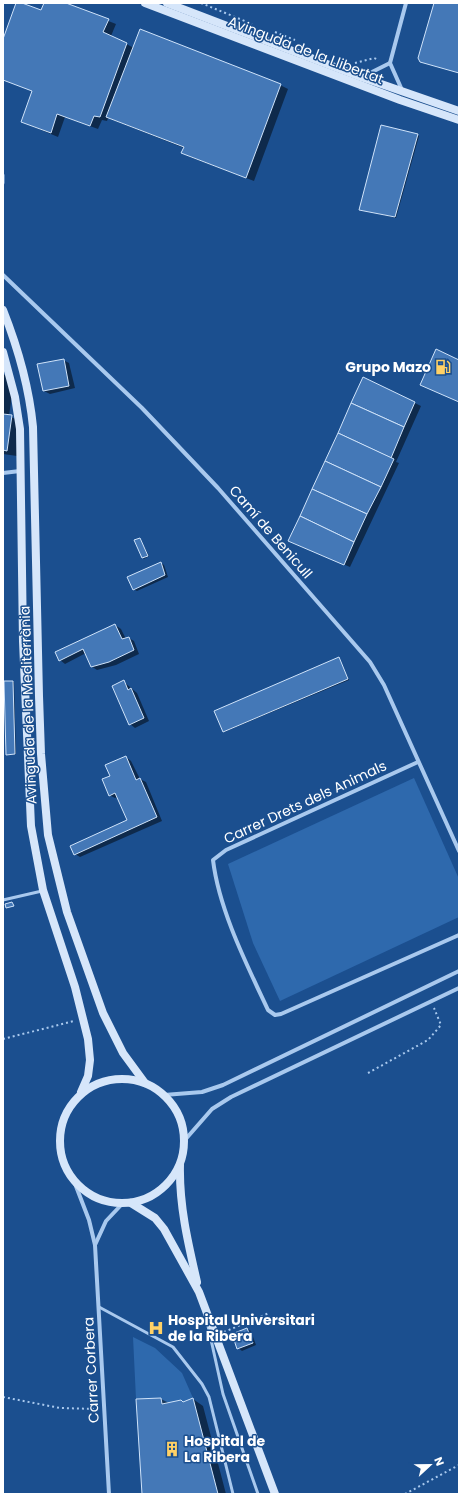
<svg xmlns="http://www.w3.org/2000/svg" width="462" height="1497" viewBox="0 0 462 1497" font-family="Poppins,sans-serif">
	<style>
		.green { fill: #2e69ad }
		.shadow { fill: #0007 }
		.building { fill: #4478b7; stroke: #cfe3fa }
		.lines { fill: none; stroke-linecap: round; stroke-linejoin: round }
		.path { stroke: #a9c9ee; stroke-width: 2; stroke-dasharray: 2 3; stroke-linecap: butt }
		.lane { stroke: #a9c9ee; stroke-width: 3 }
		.street { stroke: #a9c9ee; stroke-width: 4 }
		.secondary { stroke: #d6e6fa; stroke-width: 8 }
		.labels { text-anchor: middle; stroke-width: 3; stroke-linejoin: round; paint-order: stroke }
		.street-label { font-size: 14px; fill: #fff; stroke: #1b4f8f }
		.poi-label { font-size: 14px; font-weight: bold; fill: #fff; stroke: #1b4f8f; text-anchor: start }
	</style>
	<rect width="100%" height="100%" fill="#1b4f8f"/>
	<g class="green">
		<path d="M414,778l45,101v38l-179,84 -27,-58 -25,-79z"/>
		<path d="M133,1337l22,11 27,25 11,25 -10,4 -21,2 -1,-6 -25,1z"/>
	</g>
	<g class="shadow">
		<path d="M17,3l25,9 3,-9h18l53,21 -5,12 23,12 146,37 8,4 -34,92 -64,-24 -7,-5 1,-4 -76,-30 -1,3 -5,-1 -4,9 -33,-12 -7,20 -36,-15 15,-30 -34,-13v-38z"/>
		<path d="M417,135l2,1 -23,82 -34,-8z"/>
		<path d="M63,360l6,3 6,25 -25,6 -6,-3z"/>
		<path d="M3,374l11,6 -5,36 13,6 -5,34 -14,-2z"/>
		<path d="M364,378l57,28 -25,56 3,1 -49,104 -55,-23z"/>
		<path d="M140,539l9,17 -5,3 -9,-18z"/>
		<path d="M161,563l3,2 4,12 -31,14 -4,-2z"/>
		<path d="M115,625l6,4 5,10 3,-1 5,3 5,13 -23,11 -19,5 -6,-4 -5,-13 -21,11 -5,-4z"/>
		<path d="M339,659l10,21 -125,52 -8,-21z"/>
		<path d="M12,682h2l2,72 -8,1 -1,-1z"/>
		<path d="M124,682l13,11 12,28 -14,7 -5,-4z"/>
		<path d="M126,757l5,4 9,18 6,3 16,39 -82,36 -5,-3 53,-34 -10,-23 -3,1 -6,-3 3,-19z"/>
		<path d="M247,1329l4,2 5,14 -14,6 -4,-3 -5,-13z"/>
		<path d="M161,1399l8,4h15l9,-4 10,7 23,88h-83l-6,-94z"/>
	</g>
	<g class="building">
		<path d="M16,3h6l19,7 3,-7h22l43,16 -6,13 24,11 -27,74 -6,-1 -4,10 -33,-12 -6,19 -30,-11 11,-31 -29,-11v-41z"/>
		<path d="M434,3h25v70l-39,-11 -2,-4z"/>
		<path d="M140,29l141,55 -35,94 -65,-25 3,-6 -78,-30z"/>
		<path d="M381,125l37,9 -23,83 -36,-7z"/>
		<path d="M436,349l23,11v42l-39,-17z"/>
		<path d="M64,359l5,27 -26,5 -6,-27z"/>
		<path d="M363,377l52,25 -11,25 -53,-24z"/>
		<path d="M351,403l53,24 -13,31 -53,-25z"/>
		<path d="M3,414l9,1 -5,36 -4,-1z"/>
		<path d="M338,433l56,26 -13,28 -56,-26z"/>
		<path d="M325,461l56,26 -14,27 -55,-25z"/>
		<path d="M312,489l55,25 -13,28 -54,-26z"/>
		<path d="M300,516l54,26 -10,23 -56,-24z"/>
		<path d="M140,538l8,18 -6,2 -8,-18z"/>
		<path d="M161,562l4,13 -32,15 -6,-13z"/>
		<path d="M115,624l7,15 7,-2 5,13 -25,12 -18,5 -8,-18 -24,12 -4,-9z"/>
		<path d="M339,657l9,22 -125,53 -9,-21z"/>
		<path d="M124,680l4,10 3,-2 13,30 -15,7 -17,-39z"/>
		<path d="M4,681h9l2,73 -9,1z"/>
		<path d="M126,756l10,24 4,-2 17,39 -83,38 -4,-9 57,-26 -12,-27 -6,3 -7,-17 8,-3 -5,-11z"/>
		<path d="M12,902l2,4 -8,2 -1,-4z"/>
		<path d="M247,1328l6,15 -16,6 -5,-15z"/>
		<path d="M161,1398l1,6 19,-4 2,2 10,-4 25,96h-76l-6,-95z"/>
	</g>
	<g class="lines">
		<g class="path">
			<path d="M201,3l51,21"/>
			<path d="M275,32l20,8"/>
			<path d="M355,63l19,-5 5,2"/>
			<path d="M3,1039l71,-18"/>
			<path d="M368,1073l60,-33 13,-15 -7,-17"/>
			<path d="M224,1332l45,-19"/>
			<path d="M3,1397l57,11 37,1"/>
			<path d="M405,1494l54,-29"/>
		</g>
		<g class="lane">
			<path d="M3,175v8"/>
			<path d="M3,900l39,-9"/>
			<path d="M99,1307l74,40 29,37 7,13 24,97"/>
			<path d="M208,1326l15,68 35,100"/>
		</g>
		<g class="street">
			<path d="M362,77l28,-14"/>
			<path d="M402,90l-12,-27 16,-60"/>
			<path d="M3,275l139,133 76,80 152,174 14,23 75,166"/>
			<path d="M3,473l17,-2"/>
			<path d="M418,762l-192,88 -13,10c6,50 34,105 55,150l7,5 6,-1 178,-79"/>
			<path d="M164,1095l38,-3 21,-7 236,-114"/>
			<path d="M184,1141l28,-32 19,-12 228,-109"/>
			<path d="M74,1181l15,39 6,25 14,249"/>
			<path d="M95,1245l11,-24 17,-18"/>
		</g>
		<g class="secondary">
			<path d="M145,3l255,97 59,20"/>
			<path d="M167,3l194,74 98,34"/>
			<path d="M3,310c15,38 26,76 30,117l6,269 2,58 7,81 19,77 36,101 20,40 22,30"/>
			<path d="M3,352l12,45 5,32 3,212 8,185 12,64 32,97 13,52 2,21 -2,16 -7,16"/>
			<circle cx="122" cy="1141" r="62"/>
			<path d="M180,1165c-1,40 8,78 17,117"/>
			<path d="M131,1203l24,15 9,11 35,63 76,202"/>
		</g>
	</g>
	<defs>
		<symbol id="fuel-bare" viewBox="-9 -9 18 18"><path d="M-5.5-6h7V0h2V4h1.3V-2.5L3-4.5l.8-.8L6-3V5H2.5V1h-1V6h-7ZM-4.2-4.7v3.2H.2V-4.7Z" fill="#ffd166" stroke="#1b4f8f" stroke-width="2.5" paint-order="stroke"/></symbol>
		<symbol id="hospital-bare" viewBox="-9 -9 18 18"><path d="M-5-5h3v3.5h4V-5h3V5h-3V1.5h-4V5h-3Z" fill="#ffd166" stroke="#1b4f8f" stroke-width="2.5" paint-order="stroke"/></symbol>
		<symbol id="building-bare" viewBox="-9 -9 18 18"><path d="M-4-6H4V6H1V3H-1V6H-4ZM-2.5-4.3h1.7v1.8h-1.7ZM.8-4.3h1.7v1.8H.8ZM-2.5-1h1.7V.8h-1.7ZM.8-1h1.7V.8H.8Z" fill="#ffd166" stroke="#1b4f8f" stroke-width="2.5" paint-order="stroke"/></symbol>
	</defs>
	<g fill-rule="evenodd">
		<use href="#fuel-bare" x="432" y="356" width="22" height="22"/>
		<use href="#hospital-bare" x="145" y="1317" width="22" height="22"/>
		<use href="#building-bare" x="161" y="1438" width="22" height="22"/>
	</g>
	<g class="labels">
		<g class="street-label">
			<text transform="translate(306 50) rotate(21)" y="5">Avinguda de la Llibertat</text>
			<text transform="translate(271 532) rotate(49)" y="5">Camí de Benicull</text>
			<text transform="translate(28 705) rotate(-92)" y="5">Avinguda de la Mediterrània</text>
			<text transform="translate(305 802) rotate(-25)" y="5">Carrer Drets dels Animals</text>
			<text transform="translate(91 1370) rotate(-93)" y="5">Carrer Corbera</text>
		</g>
		<g class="poi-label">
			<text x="431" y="372" text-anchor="end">Grupo Mazo</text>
			<text x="168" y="1325">Hospital Universitari<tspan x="168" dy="16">de la Ribera</tspan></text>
			<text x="184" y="1446">Hospital de<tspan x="184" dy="16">La Ribera</tspan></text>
		</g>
	</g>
	<rect width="462" height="1497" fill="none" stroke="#ffffff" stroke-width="8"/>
	<g transform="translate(430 1465) rotate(68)" stroke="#1b4f8f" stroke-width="3" paint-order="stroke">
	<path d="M0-3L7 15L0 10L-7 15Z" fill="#ffffff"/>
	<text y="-6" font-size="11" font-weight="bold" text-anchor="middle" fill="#ffffff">N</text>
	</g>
</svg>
